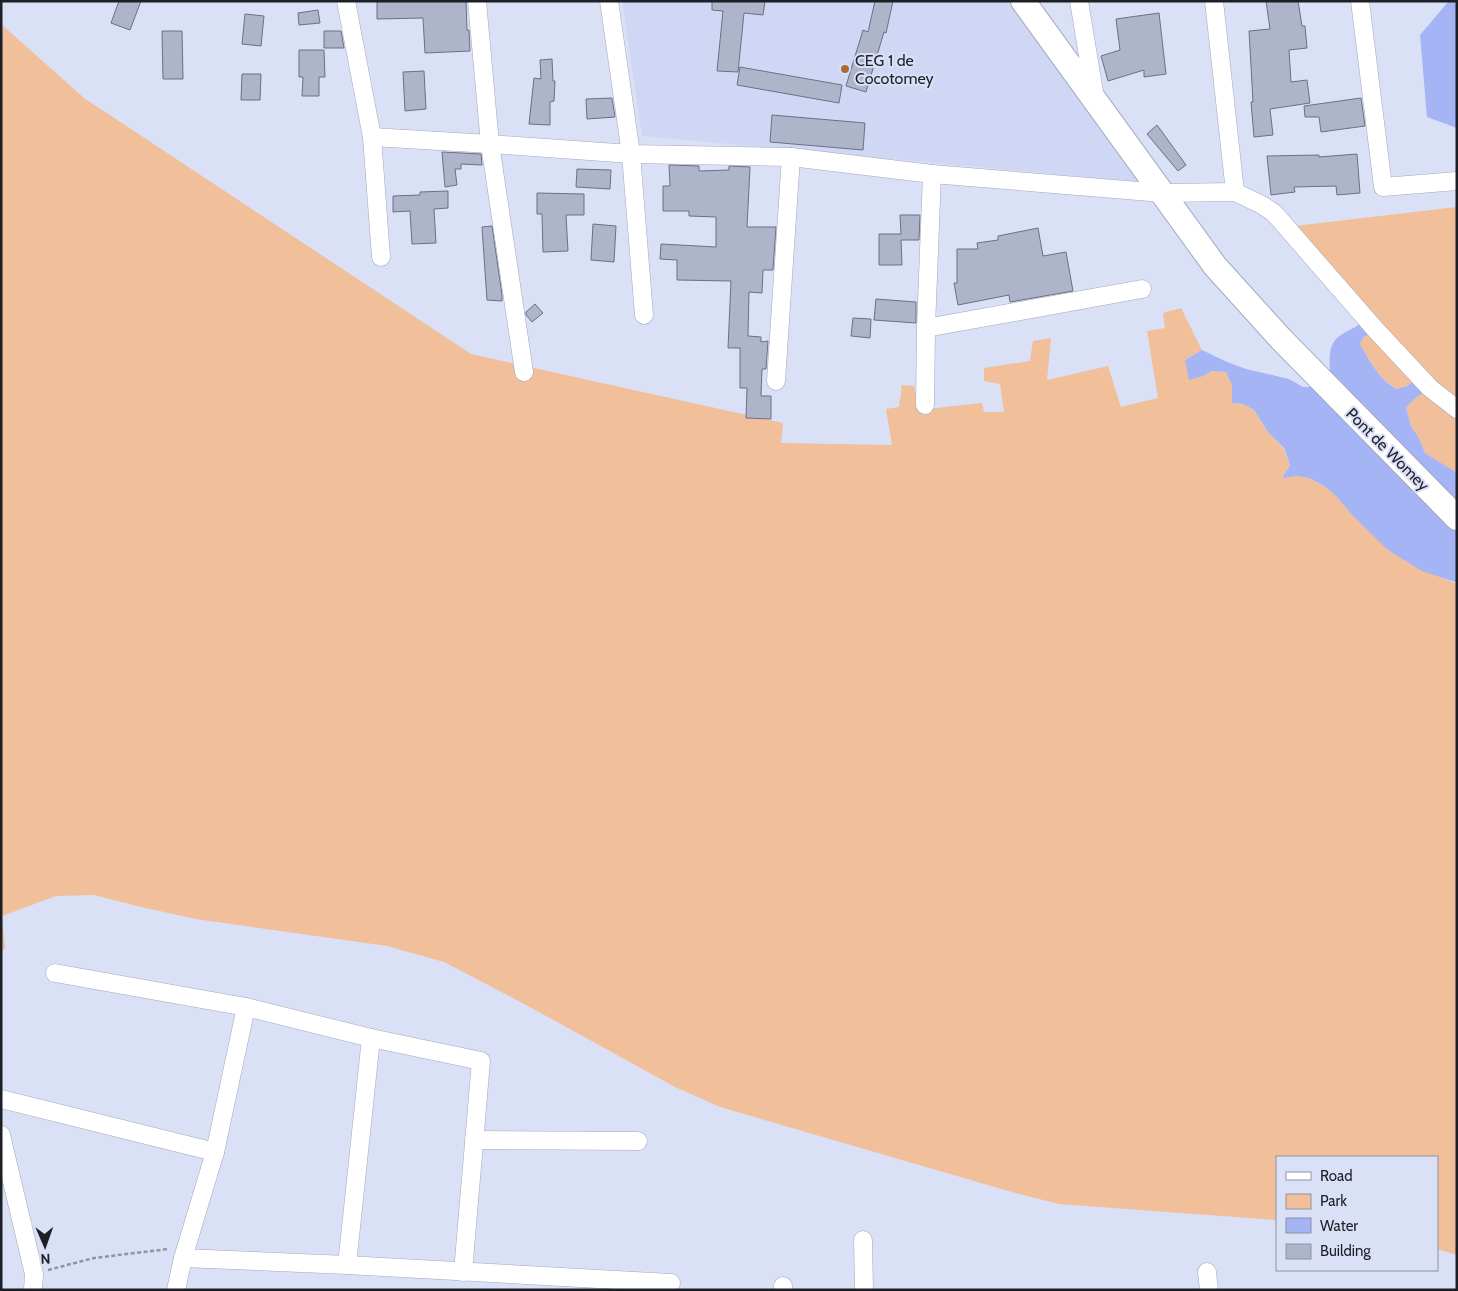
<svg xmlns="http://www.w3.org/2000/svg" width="1458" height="1291" viewBox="0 0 1458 1291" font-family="Cabin,sans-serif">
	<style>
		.built { fill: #d0d7f5 }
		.green { fill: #f1bf9a }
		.water { fill: #a5b4f5 }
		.building { fill: #aeb4c9; stroke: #6b7084 }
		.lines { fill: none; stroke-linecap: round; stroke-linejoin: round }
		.minor-casing { stroke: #a2a8bd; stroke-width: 19 }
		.secondary-casing { stroke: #a2a8bd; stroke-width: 26 }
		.path { stroke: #8f94a4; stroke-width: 2.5; stroke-dasharray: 4 2.5; stroke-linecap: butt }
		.minor { stroke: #fff; stroke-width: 18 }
		.secondary { stroke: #fff; stroke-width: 24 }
		.poi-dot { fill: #ac6b34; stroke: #dae0f6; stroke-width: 2 }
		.labels { text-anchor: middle; stroke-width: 4; stroke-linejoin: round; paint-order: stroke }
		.poi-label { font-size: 16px; fill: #1d1f27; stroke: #dae0f6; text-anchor: start }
		.street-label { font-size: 16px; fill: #1d1f27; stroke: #dae0f6 }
	</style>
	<rect width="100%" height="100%" fill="#dae0f6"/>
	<path class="built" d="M622,1h387l130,181 -497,-46z"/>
	<g class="green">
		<path d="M1,24l83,74 387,256 312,69 -2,20 111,2 -6,-36 13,-2 3,-22 12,1 4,24 64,-7 2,9h20l-4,-28 -16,-3v-13l46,-7 3,-20 18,-3 -4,42 61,-14 13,41 37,-9 -11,-67 18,-3 -2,-15 18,-5 21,42 -17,10 18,16 9,-5 14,1 6,13v18l11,1 11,6 14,22 15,16 7,17 -8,12 15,-1 12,2 15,8 12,10 16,19 88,62 17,7v671l-20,-6v-92h-160v63l-218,-16 -40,-10 -299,-87 -45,-20 -147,-81 -84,-44 -57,-16 -191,-27 -55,-12 -47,-12 -38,1 -54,20 3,32 -4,5z"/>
		<path d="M1457,207v267l-3,-3 -29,-18 -6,-15 -8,-12 -5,-18 8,-9 11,-7 -5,-15 -13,9 -9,3c-19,-9 -28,-28 -38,-45l3,-6 11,-9 -86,-101 15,-3z"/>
	</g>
	<g class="water">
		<path d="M1447,1h10v127l-30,-11 -7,-82 28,-33z"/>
		<path d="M1366,320l9,9 -12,9 -3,6c10,17 19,36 37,45l10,-3 13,-9 5,15 -11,7 -8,9 5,18 8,12 6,15 29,18 3,3v110l-2,-2 -33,-11 -34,-21 -36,-35 -16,-19 -12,-10 -15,-8 -12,-2 -15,2 8,-13 -6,-17 -16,-16 -14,-22 -11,-6 -11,-1v-18l-6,-13 -14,-1 -9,5 -14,4 -4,-20 17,-10 25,12 19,7 43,10 14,8h9l18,-18c-3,-37 13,-32 36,-49z"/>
	</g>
	<g class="building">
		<path d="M119,1h22l-11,29 -19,-7z"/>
		<path d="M377,1h89l1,29h2l1,21 -45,2 -2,-35 -46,1z"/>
		<path d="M712,1h53l-2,14 -19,-2 -6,59 -21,-1 6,-60 -11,-1z"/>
		<path d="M875,1h18l-7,32 -2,-1 -18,60 -20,-6 17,-56 5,2z"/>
		<path d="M1266,1h32l4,25h3l2,22 -18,2 2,32 16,-2 3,23 -40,6 3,26 -19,2 -3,-35h2l-4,-71 21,-2z"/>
		<path d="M318,10l2,13 -21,2 -1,-12z"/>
		<path d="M1159,13l7,61 -22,3v-7l-36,11 -7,-25 19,-6 -4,-31z"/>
		<path d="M245,14l19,2 -3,30 -19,-2z"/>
		<path d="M162,31h20l1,48h-20z"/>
		<path d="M324,31h17l3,17h-20z"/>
		<path d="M299,50h25l1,27h-6v19h-17l1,-19h-4z"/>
		<path d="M552,59l1,22h2l-1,20 -4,1v23l-21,-1 5,-46 7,1 -1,-19z"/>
		<path d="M740,67l102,18 -3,18 -102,-18z"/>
		<path d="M424,71l2,38 -21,2 -2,-39z"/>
		<path d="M242,74h19l-1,26h-19z"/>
		<path d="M612,98l3,19 -28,2 -1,-20z"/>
		<path d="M1361,98l4,28 -44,6 -2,-15h-14l-1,-11z"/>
		<path d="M772,115l93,8 -2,27 -93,-8z"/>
		<path d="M1157,125l29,40 -8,6 -31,-37z"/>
		<path d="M442,152l39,2 1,11 -21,-1v5h-6l2,16 -12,2z"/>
		<path d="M1357,154l3,39 -23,2 -1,-9 -42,1 1,5 -24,3 -4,-39 52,-1v2z"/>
		<path d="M669,165l30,1v5l30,-1v-4l21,1 -3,60h29l-3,43h-10l-1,23 -13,-1 -1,44 13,1v5l7,-1 -2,28h-4l-1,27h10v23l-25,-1 1,-30h-7v-40h-12l3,-67 -54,-1v-20l-17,-1 1,-15 55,3v-30l-27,-1v-5h-26v-25h7z"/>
		<path d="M577,169l34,1 -1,19 -34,-2z"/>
		<path d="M448,191v17l-14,1 2,34 -24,1 -2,-33 -17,1v-16l27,-1v-3z"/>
		<path d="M537,193l47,1v21h-18l2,36 -25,1 -1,-38h-5z"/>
		<path d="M900,215h20l-1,25h-18l1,25h-23v-31h22z"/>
		<path d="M593,224l23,2 -2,36 -23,-2z"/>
		<path d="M492,226l10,69v6l-15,-1 -5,-73z"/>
		<path d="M1038,228l5,28 23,-4 7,39 -63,11 -1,-7 -51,10 -4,-22h3v-34h21l-1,-6 21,-3v-4z"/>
		<path d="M876,299l40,3v21l-42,-3z"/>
		<path d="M535,304l8,9 -11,9 -6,-7v-3z"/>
		<path d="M853,318l18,1 -1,19 -19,-2z"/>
	</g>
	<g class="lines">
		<defs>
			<g id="minor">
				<path d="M346,1l26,136 9,120"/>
				<path d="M477,1l13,143 34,228"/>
				<path d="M609,1l22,153 13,161"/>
				<path d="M1079,1l16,97"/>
				<path d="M1214,1l21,191"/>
				<path d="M1360,1l23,186 74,-6"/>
				<path d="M372,137l118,7 141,10 160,3 141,17 231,19 72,-1 27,13 12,8 101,116 55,59 27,21"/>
				<path d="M926,328l216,-39"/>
				<path d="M776,381l15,-224"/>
				<path d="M925,405l1,-77 6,-154"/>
				<path d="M55,973l191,34 125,31 110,23 -18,211"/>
				<path d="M1,1099l214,53"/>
				<path d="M1,1135l33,139 -1,16"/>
				<path d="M474,1140l164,1"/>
				<path d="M863,1240l1,50"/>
				<path d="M183,1258l164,7 324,18"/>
				<path d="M347,1265l24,-227"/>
				<path d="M1207,1272l2,18"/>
				<path d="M783,1286v4"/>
				<path d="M176,1290l7,-32 32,-106 31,-145"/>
			</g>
			<path id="secondary" d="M1023,1l192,265 66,73 176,179"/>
		</defs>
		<use href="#minor" class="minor-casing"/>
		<use href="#secondary" class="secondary-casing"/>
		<path class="path" d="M48,1270l46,-12 74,-9"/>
		<use href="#minor" class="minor"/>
		<use href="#secondary" class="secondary"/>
	</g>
	<circle class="poi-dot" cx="845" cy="69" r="5"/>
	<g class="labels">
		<g class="poi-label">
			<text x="855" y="66">CEG 1 de<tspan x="855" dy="18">Cocotomey</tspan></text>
		</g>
		<g class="street-label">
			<text transform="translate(1388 449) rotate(45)" y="6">Pont de Womey</text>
		</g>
	</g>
	<rect width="1458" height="1291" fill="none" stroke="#1d1f27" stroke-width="5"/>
	<rect x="1276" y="1156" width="162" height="115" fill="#dae0f6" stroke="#8e93a3"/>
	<rect x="1286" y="1172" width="25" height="8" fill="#ffffff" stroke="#8e93a3"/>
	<text x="1320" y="1181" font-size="15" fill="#1d1f27">Road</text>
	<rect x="1286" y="1194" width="25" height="15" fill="#f1bf9a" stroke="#8e93a3"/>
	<text x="1320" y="1206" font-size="15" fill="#1d1f27">Park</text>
	<rect x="1286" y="1218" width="25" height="15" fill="#a5b4f5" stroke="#8e93a3"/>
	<text x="1320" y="1231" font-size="15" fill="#1d1f27">Water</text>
	<rect x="1286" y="1244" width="25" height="15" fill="#aeb4c9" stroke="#8e93a3"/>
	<text x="1320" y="1256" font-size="15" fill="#1d1f27">Building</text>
	<g transform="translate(45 1246) rotate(178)" stroke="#dae0f6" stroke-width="4" paint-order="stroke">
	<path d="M0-4L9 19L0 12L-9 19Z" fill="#1d1f27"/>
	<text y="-8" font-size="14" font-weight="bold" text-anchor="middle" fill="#1d1f27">N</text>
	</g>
</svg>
